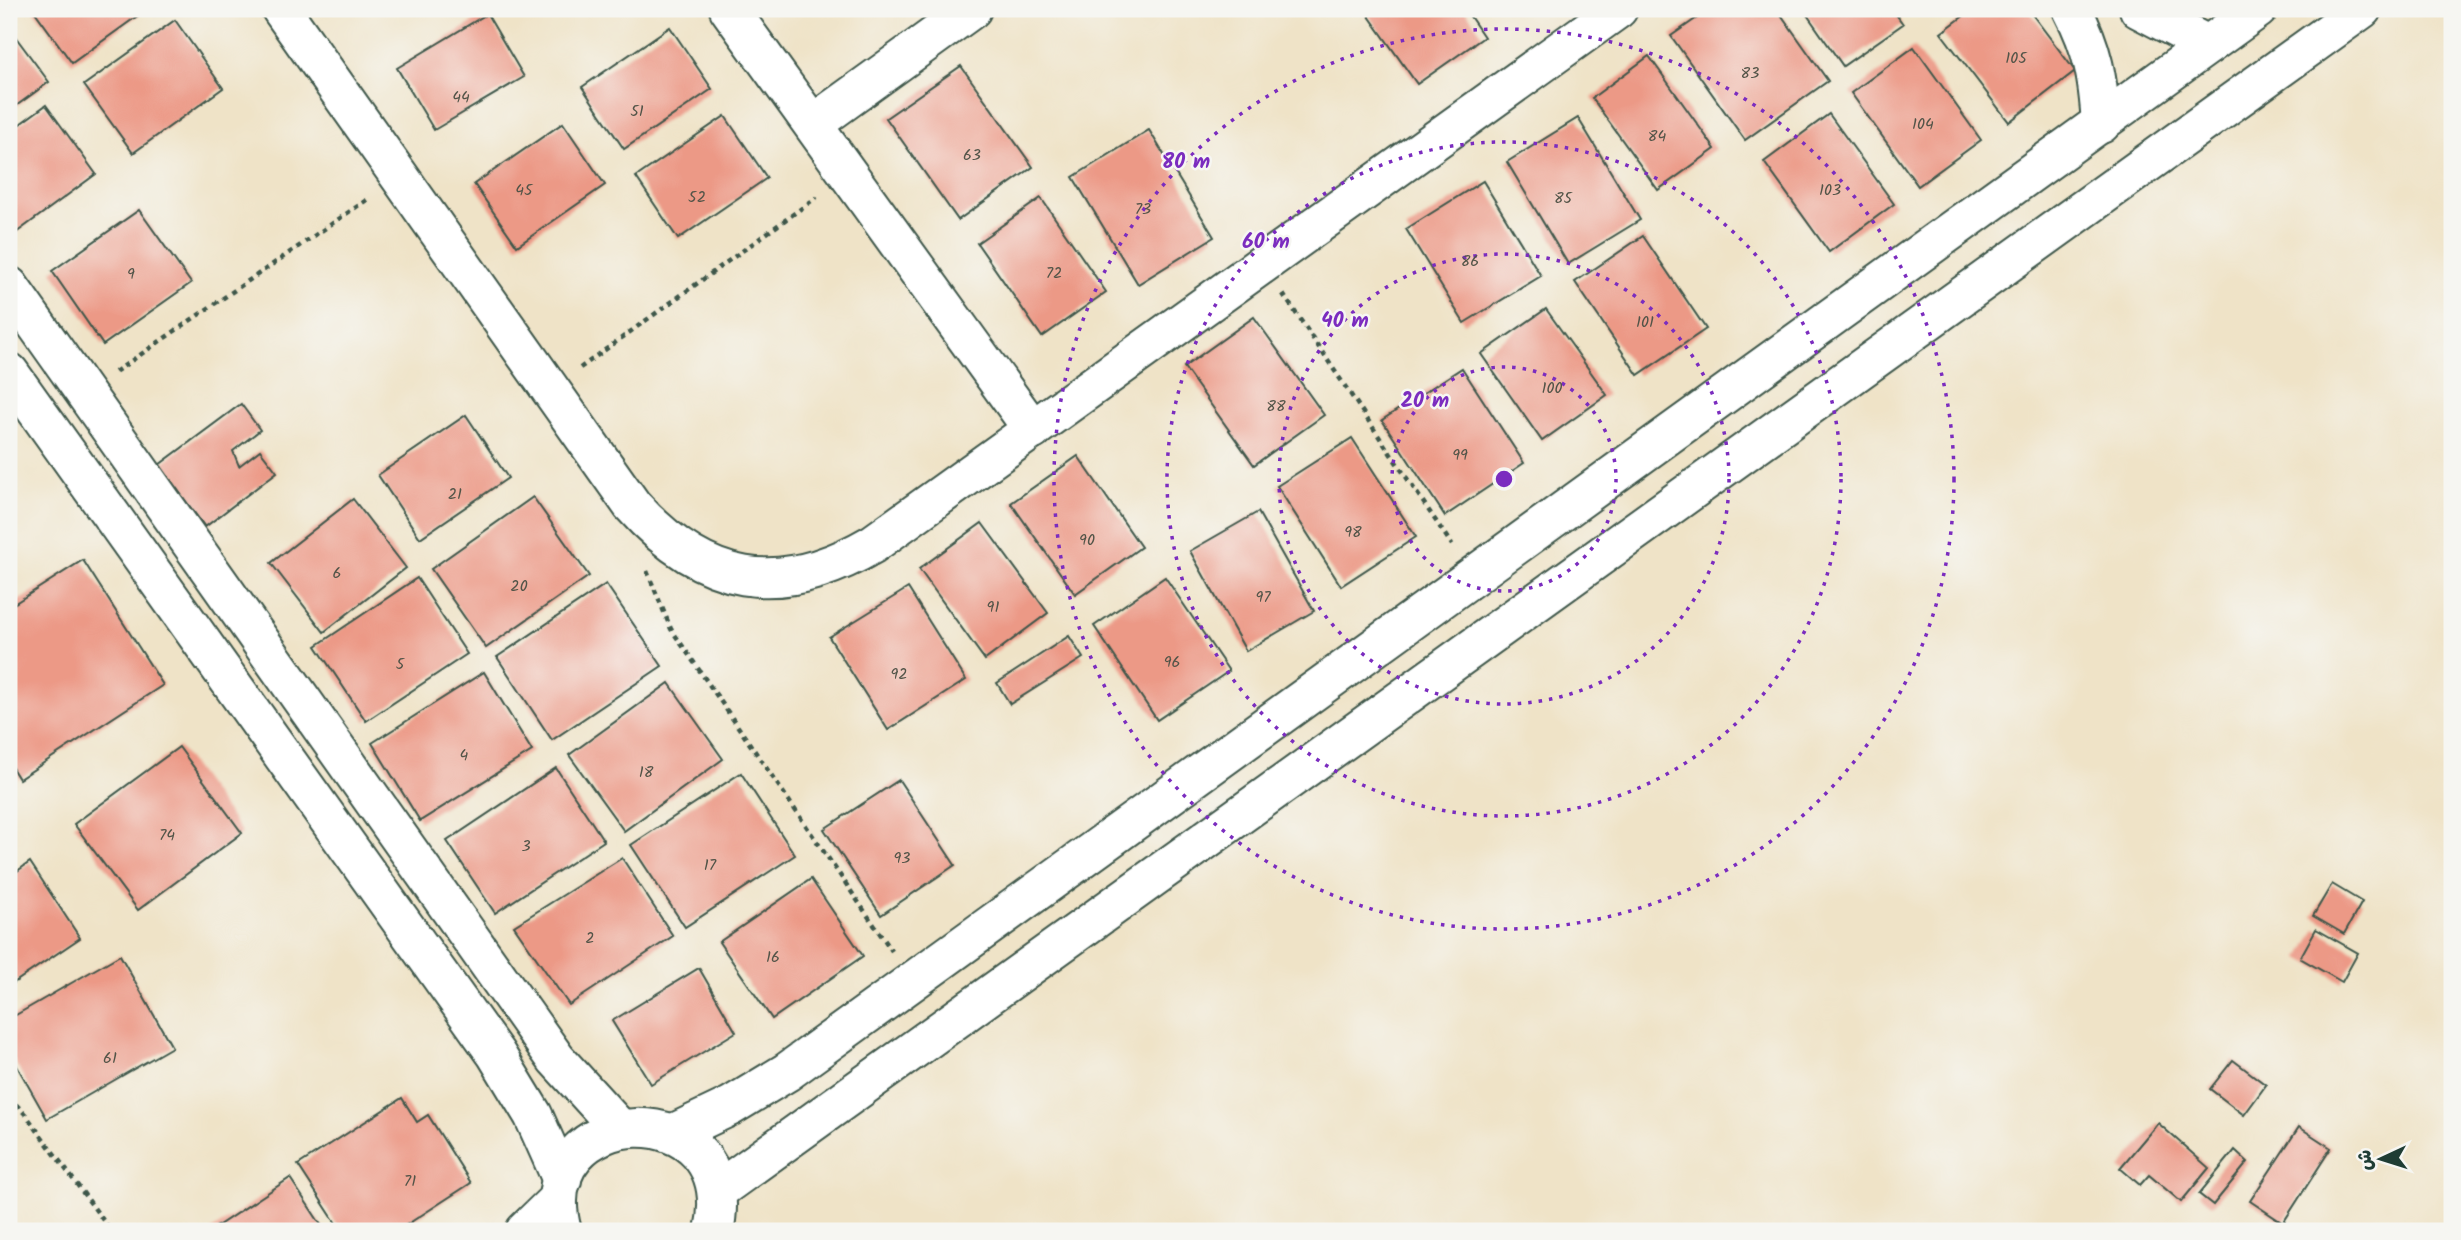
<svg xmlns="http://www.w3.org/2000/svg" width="2461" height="1240" viewBox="0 0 2461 1240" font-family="Kalam,'Playpen Sans Arabic',sans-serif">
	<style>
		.building { fill: #ec9986 }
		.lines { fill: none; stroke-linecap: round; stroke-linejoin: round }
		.street-casing { stroke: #3e564a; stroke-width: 42 }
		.path { stroke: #3e564a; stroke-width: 4.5; stroke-dasharray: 5 5; stroke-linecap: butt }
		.street { stroke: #fff; stroke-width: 38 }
		.ring { fill: none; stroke: #7b2cbf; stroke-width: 3.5; stroke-dasharray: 3.5 7 }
		.labels { text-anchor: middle; stroke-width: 5; stroke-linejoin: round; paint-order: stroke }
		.number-label { font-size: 16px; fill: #525448 }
		.centre { fill: #7b2cbf; stroke: #f6f6f2; stroke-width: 3.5 }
		.ring-label { font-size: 21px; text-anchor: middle; font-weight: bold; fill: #7b2cbf; stroke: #f6f6f2; stroke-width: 5; stroke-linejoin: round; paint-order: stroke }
	</style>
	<rect width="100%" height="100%" fill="#f6f6f2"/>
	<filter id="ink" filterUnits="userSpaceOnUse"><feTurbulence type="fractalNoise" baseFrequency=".0143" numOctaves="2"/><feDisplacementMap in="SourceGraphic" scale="14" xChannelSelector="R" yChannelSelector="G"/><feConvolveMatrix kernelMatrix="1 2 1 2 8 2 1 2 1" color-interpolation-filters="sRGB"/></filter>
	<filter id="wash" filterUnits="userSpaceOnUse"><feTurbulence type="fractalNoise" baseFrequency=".00686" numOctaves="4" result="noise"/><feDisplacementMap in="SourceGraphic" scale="28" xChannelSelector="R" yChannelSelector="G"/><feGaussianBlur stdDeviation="1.57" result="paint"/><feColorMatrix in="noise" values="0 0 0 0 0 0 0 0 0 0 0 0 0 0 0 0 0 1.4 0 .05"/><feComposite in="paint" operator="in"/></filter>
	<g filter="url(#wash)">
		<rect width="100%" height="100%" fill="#efe3c7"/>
		<g id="blocks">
			<g class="building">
				<path d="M33,9h114l-75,54z"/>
				<path d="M1364,9h101l19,28 -67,47z"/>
				<path d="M1710,9h67l51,72 -83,59 -74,-104z"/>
				<path d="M1803,9h89l11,15 -60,42z"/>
				<path d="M1973,9h55l47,62 -66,51 -68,-89z"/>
				<path d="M487,14l37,63 -90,53 -37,-62z"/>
				<path d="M175,20l48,68 -90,65 -49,-68z"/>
				<path d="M670,27l42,62 -88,60 -42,-62z"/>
				<path d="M9,28l40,54 -40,29z"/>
				<path d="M1914,47l67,93 -63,46 -67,-93z"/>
				<path d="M1649,56l66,93 -57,41 -66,-92z"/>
				<path d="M961,66l72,101 -75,53 -72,-102z"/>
				<path d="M46,105l50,69 -87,64v-106z"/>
				<path d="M1829,114l65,90 -65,48 -65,-90z"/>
				<path d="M725,116l42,62 -89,61 -42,-62z"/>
				<path d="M1578,118l62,102 -72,44 -61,-102z"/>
				<path d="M563,123l42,62 -88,61 -43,-62z"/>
				<path d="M1149,130l65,107 -76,47 -65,-107z"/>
				<path d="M1483,181l58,95 -77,47 -58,-94z"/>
				<path d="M1041,198l65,94 -64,45 -65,-94z"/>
				<path d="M139,210l52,73 -88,62 -51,-74z"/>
				<path d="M1643,236l63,93 -68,46 -63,-93z"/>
				<path d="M1546,309l61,86 -65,46 -61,-87z"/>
				<path d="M1254,317l70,98 -70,50 -70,-98z"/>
				<path d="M1462,368l62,95 -79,53 -63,-96z"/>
				<path d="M241,404l19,26 -27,21 6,15 21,-16 17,22 -72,55 -46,-62z"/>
				<path d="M466,415l42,63 -88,60 -42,-63z"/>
				<path d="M1352,438l64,99 -75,49 -64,-100z"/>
				<path d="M1078,456l63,91 -66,47 -64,-91z"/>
				<path d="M533,497l56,79 -103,72 -55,-79z"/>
				<path d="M353,499l53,69 -82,64 -53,-69z"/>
				<path d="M1258,512l56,99 -68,40 -56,-100z"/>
				<path d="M982,523l66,90 -63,47 -66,-91z"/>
				<path d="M83,560l80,125 -144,94 -10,-16v-156z"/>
				<path d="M1165,577l64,94 -72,49 -63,-94z"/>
				<path d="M417,578l50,76 -101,67 -50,-75z"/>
				<path d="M606,584l56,82 -110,74 -55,-83z"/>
				<path d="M908,588l58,92 -78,50 -59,-93z"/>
				<path d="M1069,636l14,22 -73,46 -13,-21z"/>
				<path d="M484,672l48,79 -112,70 -48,-78z"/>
				<path d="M669,683l54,76 -99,72 -55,-76z"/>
				<path d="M179,747l63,86 -104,77 -64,-86z"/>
				<path d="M556,768l48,73 -109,72 -48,-72z"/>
				<path d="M741,773l54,82 -110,72 -54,-82z"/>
				<path d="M899,780l56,85 -74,50 -57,-86z"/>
				<path d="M622,858l51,78 -104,69 -55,-79z"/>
				<path d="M30,862l50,76 -71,48v-109z"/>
				<path d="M811,879l52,77 -91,63 -53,-77z"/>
				<path d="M2332,884l30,18 -18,32 -31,-18z"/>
				<path d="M2316,929l42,24 -16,29 -42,-24z"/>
				<path d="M120,955l52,92 -125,72 -38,-67v-33z"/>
				<path d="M699,968l37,64 -85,52 -39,-63z"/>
				<path d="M2233,1060l33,25 -22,30 -34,-26z"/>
				<path d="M402,1098l15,24 11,-7 43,68 -74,48h-56l-43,-66z"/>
				<path d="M2158,1123l51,45 -28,34 -32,-27 -9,10 -20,-17z"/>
				<path d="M2299,1127l32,21 -48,75 -33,-22z"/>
				<path d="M2235,1150l13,12 -35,43 -14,-11z"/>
				<path d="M290,1178l35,53h-115z"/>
			</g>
		</g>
	</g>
	<g filter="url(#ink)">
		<use href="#blocks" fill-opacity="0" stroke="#3e564a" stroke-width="2"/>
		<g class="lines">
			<defs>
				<g id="street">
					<path d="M281,9l351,496c72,81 147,94 241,39l745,-535"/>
					<path d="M729,9l304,421"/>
					<path d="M2072,9c21,40 26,69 29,115"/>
					<path d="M2139,9l69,36"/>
					<path d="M813,124l159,-115"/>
					<path d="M9,286l547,773 63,69"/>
					<path d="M9,372l487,682 37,61 29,65"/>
					<path d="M672,1134l59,-28 56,-34 1471,-1063"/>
					<path d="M717,1191l1645,-1182"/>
					<path d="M525,1231l33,-32"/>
					<path d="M562,1231c-36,-133 183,-142 152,0"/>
				</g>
			</defs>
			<use href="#street" class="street-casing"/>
			<g class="path">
				<path d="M1283,294l169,251"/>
				<path d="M580,368l237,-171"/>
				<path d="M115,372l253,-173"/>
				<path d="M647,571l24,58 221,322"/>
				<path d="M9,1097l17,18 85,116"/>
			</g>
			<use href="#street" class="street"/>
		</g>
	</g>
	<g class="ring">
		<circle cx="1504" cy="479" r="112"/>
		<circle cx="1504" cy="479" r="225"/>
		<circle cx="1504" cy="479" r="337"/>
		<circle cx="1504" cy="479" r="450"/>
	</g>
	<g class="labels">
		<g class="number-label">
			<text x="2016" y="63">105</text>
			<text x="1750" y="78">83</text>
			<text x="461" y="102">44</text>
			<text x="637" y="116">51</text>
			<text x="1923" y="129">104</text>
			<text x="1657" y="141">84</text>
			<text x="972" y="160">63</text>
			<text x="524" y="195">45</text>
			<text x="1830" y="195">103</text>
			<text x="697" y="202">52</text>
			<text x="1563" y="203">85</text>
			<text x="1143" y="214">73</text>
			<text x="1470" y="266">86</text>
			<text x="1054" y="278">72</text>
			<text x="131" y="279">9</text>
			<text x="1645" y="327">101</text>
			<text x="1552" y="393">100</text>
			<text x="1276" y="411">88</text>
			<text x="1460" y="460">99</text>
			<text x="455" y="499">21</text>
			<text x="1353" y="537">98</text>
			<text x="1087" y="545">90</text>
			<text x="337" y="578">6</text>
			<text x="519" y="591">20</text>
			<text x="1263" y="602">97</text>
			<text x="993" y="612">91</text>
			<text x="1172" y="667">96</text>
			<text x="400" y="669">5</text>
			<text x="899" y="679">92</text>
			<text x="464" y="760">4</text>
			<text x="646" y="777">18</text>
			<text x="167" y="840">74</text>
			<text x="526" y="851">3</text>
			<text x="902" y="863">93</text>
			<text x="710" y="870">17</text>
			<text x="590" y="943">2</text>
			<text x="773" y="962">16</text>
			<text x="110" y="1063">61</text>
			<text x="410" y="1186">71</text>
		</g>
	</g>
	<circle cx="1504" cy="479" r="10" class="centre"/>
	<g class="ring-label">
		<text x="1186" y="168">80 m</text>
		<text x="1266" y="248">60 m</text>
		<text x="1345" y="327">40 m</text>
		<text x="1425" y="407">20 m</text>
	</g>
	<rect width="2461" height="1240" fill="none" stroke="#f6f6f2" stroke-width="35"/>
	<g transform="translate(2381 1159) rotate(266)" stroke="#f6f6f2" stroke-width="5" paint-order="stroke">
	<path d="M0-5L12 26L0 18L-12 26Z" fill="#1f3d34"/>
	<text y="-10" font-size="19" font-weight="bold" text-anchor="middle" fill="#1f3d34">ش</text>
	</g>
</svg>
